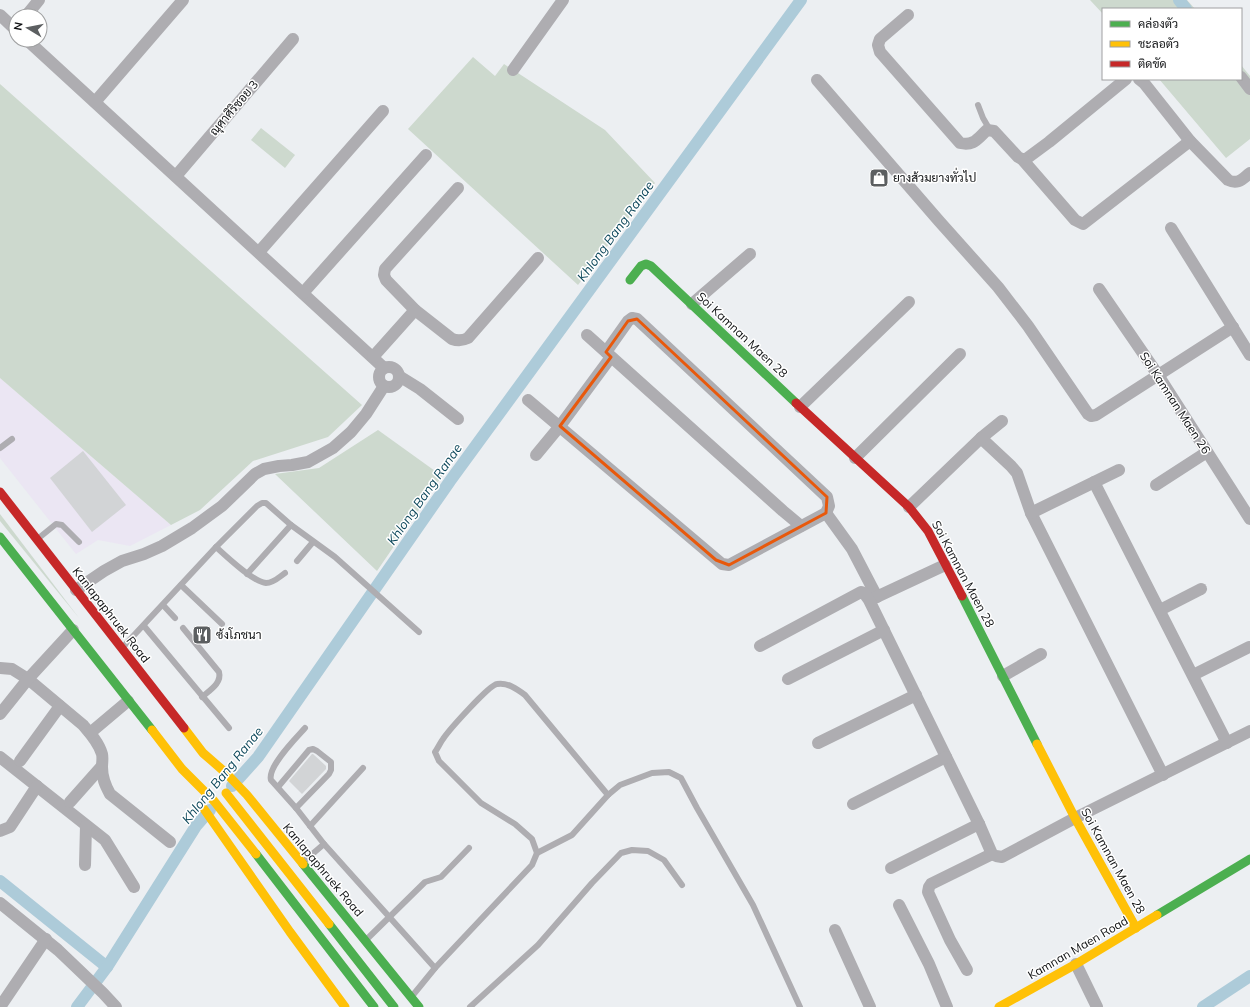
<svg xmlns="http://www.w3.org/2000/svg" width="1250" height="1007" viewBox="0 0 1250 1007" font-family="Mulish,Sarabun,sans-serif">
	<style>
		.commercial { fill: #ebe6f3 }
		.green { fill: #cdd9ce }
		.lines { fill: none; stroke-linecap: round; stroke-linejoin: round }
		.canal { stroke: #adcbd9; stroke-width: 12 }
		.building { fill: #d2d4d6 }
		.lane { stroke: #aeadb1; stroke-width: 6 }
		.street { stroke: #aeadb1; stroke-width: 12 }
		.fast { stroke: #4caf50; stroke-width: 9 }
		.slow { stroke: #ffc107; stroke-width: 9 }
		.jam { stroke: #c62828; stroke-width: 9 }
		.marked { fill: none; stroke: #e8590c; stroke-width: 3; stroke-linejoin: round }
		.labels { text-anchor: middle; stroke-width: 3; stroke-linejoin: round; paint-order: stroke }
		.street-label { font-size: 12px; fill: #0f1113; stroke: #fff }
		.poi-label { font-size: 12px; fill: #0f1113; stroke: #fff; text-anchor: start }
		.water-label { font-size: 13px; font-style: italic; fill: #0d485b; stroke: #fff }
	</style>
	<rect width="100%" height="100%" fill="#eceff2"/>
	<path class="commercial" d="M0,378l171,147 -41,21 -32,-6 -22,14 -76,-96z"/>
	<g class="green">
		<path d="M1090,0h97l8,9h-92v5z"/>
		<path d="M473,57l22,19 9,-12 101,66 50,53 -77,102 -170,-156z"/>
		<path d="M1241,65l9,11v63l-24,19 -67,-79h82z"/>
		<path d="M0,84l362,321 -34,32 -75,24 -53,49 -29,15 -171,-147z"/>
		<path d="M261,128l34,27 -10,13 -34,-28z"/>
		<path d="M378,430l64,46 -65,95 -102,-97 44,-6z"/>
		<path d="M0,514l79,104 -79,-97z"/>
	</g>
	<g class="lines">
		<g class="canal">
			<path d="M1179,0l7,9"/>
			<path d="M232,786l26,-29 192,-276 351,-481"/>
			<path d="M0,881l107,86"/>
			<path d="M77,1007l30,-40 89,-141 14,-16"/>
			<path d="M1203,1007l47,-31"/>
		</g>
	</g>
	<g class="building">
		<path d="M83,451l43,54 -34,27 -42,-54z"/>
		<path d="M312,754h1l13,12v3l-24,25 -13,-13z"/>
	</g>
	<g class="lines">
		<g class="lane">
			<path d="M978,105l5,13 7,12"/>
			<path d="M0,448l12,-9"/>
			<path d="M40,537l16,-13 6,1 17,17"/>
			<path d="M216,547c10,9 37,35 50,36 8,0 13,-6 19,-10"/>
			<path d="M297,561l16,-19"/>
			<path d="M247,574l44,-49"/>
			<path d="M181,585l41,39"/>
			<path d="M163,605l12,13"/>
			<path d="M144,626l85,102"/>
			<path d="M183,628l36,44c3,11 -9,18 -17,25"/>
			<path d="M123,647l93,-100 41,-41 5,-3h4l25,22 44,32 84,75"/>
			<path d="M278,787l31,-37 4,-1 4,2 14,11v8l-2,4 -33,34"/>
			<path d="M310,826l53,-58"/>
			<path d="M324,844l111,124"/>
			<path d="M537,853l35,-18 36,-40 12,-10 32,-12 17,-1 12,6 16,30 56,97 47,102"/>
			<path d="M303,862l21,-18 -28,-36 -25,-28c-4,-13 25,-42 34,-52"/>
			<path d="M367,939l58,-57 16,-5 28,-29"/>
			<path d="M413,995l22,-27 97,-103 5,-12 -5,-14 -17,-15 -34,-21 -42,-42 -4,-9c3,-4 5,-9 8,-13 6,-9 46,-54 54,-55 10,-2 20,5 28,11l83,100"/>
			<path d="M470,1007l68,-62 54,-62 29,-30 11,-3 16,1 16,9 18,25"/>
		</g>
		<g class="street">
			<path d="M0,15l16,15"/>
			<path d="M908,15l-28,24 -2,6 2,7 80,91c14,3 17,-4 27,-13l7,1 24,26 4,2h4l23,-17 77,-63"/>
			<path d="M26,16l13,-16"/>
			<path d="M27,40l357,328"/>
			<path d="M513,70l50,-70"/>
			<path d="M1241,77l9,12"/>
			<path d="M1139,79l5,4 46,58 38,39c10,5 14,-1 22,-7"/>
			<path d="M817,80l122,141 59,66 30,39 60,88 3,2 5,-1 137,-88"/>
			<path d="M95,102l88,-102"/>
			<path d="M1022,159l53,61 8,4 107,-83"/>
			<path d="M176,176l117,-137"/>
			<path d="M458,188l-73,81 -1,6 2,5 29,30 37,29c6,2 10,2 16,-1l70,-80"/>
			<path d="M1171,228l79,127"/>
			<path d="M259,252l124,-141"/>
			<path d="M1099,289l59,86 92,144"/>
			<path d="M303,293l123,-138"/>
			<path d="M692,304l58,-50"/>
			<path d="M587,335l196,176 18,15"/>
			<path d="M606,352l22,-31 4,-3 5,1 190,178 2,9 -3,7"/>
			<path d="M373,357l42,-47"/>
			<circle cx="389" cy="377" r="10"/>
			<path d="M399,376l21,13 38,30"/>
			<path d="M528,400l194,164 7,1 97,-52 26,36 25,48"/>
			<path d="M800,407l109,-105"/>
			<path d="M981,438l30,28 6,7 14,40 132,262"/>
			<path d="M536,455l24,-29 51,-69"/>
			<path d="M855,458l105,-104"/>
			<path d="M1094,482l133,261"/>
			<path d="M1156,485l51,-33"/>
			<path d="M909,507l72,-69 21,-17"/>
			<path d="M1031,513l88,-43"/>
			<path d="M76,590l28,-19 18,-10 22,-7 18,-8 30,-18 30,-22 33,-32 9,-5 15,-3 13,-1 16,-3 25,-14 18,-16 15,-18 18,-28"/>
			<path d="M870,600l75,-35"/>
			<path d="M1160,610l41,-21"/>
			<path d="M760,646l101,-54 3,1 5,7 110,224 13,30 4,2 6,1 73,-39 175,-87"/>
			<path d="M0,668l12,1 16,10 55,46c7,8 16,18 19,29 1,4 0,9 0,13 0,11 3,18 8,27l60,48"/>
			<path d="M1193,675l56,-28"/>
			<path d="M1003,676l38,-22"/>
			<path d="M788,679l96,-49"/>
			<path d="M0,714l28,-35 45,-49"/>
			<path d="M90,733l38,-32"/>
			<path d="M818,743l98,-48"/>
			<path d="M0,757l105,83 29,47"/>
			<path d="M20,761l40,-55"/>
			<path d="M70,802l32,-36"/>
			<path d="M853,804l93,-47"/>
			<path d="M0,831l10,-4 27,-41"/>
			<path d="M85,865l1,-39"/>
			<path d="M891,868l88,-44"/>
			<path d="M0,903l58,47 45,43 13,14"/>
			<path d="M899,905l30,59 18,43"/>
			<path d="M835,930l35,77"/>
			<path d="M1076,964l21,43"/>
			<path d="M967,970l-17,-30 -22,-48 1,-5 2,-3 61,-30"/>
			<path d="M0,1007l46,-68"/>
		</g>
		<g class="fast">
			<path d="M630,280l11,-14 5,-2 5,2 145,137"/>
			<path d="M0,537l152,193"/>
			<path d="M962,596l75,148"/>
			<path d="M256,854l118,153"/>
			<path d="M303,864l116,143"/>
			<path d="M1157,915l93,-56"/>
			<path d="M329,924l65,83"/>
		</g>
		<g class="slow">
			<path d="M184,728l19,25 23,20 21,22 56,69"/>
			<path d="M152,730l30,39 32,32 42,53"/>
			<path d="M1037,744l38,74 61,110"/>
			<path d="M226,793l103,131"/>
			<path d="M204,809l86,123 55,75"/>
			<path d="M999,1007l77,-43 81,-49"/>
		</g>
		<g class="jam">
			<path d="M796,403l113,104 19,24 34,65"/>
			<path d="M0,492l184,236"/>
		</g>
	</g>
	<path class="marked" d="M637,319l190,178 -1,16 -97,52 -13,-5 -156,-134 51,-69 -5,-5 22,-31z"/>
	<defs>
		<symbol id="shop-square" viewBox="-11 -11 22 22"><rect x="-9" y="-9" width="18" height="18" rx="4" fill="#5c5f61" stroke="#fff"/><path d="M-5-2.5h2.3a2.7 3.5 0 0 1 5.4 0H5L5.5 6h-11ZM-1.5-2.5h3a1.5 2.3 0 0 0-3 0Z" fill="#fff"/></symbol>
		<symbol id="restaurant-square" viewBox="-11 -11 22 22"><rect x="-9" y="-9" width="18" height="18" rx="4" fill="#5c5f61" stroke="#fff"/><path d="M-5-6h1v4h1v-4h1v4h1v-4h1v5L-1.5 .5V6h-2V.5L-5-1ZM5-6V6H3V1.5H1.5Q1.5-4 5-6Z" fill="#fff"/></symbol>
	</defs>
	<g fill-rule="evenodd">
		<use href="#shop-square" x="868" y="167" width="22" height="22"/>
		<use href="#restaurant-square" x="191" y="624" width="22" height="22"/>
	</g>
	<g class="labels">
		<g class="street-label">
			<text transform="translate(234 108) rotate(-50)" y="4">ณุศาศิริซอย 3</text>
			<text transform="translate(742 335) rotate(43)" y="4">Soi Kamnan Maen 28</text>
			<text transform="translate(1175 403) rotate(57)" y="4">Soi Kamnan Maen 26</text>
			<text transform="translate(963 574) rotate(62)" y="4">Soi Kamnan Maen 28</text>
			<text transform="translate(111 615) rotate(52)" y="4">Kanlapaphruek Road</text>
			<text transform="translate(1113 861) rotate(61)" y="4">Soi Kamnan Maen 28</text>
			<text transform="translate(323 870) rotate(50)" y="4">Kanlapaphruek Road</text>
			<text transform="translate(1078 948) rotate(-30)" y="4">Kamnan Maen Road</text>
		</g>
		<g class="poi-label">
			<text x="893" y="182">ยางส้วมยางทั่วไป</text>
			<text x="216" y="639">ซ้งโภชนา</text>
		</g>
		<g class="water-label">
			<text transform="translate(615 231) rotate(-54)" y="5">Khlong Bang Ranae</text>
			<text transform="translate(424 494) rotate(-55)" y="5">Khlong Bang Ranae</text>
			<text transform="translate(222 775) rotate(-51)" y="5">Khlong Bang Ranae</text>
		</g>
	</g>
	<rect x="1102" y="8" width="140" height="72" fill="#ffffff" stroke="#9fa0a1"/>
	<rect x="1110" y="21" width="20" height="6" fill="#4caf50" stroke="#9fa0a1"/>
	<text x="1138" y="28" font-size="12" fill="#0f1113">คล่องตัว</text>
	<rect x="1110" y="41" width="20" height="6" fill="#ffc107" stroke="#9fa0a1"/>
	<text x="1138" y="48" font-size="12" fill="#0f1113">ชะลอตัว</text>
	<rect x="1110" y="61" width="20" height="6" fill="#c62828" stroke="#9fa0a1"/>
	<text x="1138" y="68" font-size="12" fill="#0f1113">ติดขัด</text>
	<g transform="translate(28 28) rotate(280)"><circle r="19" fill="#ffffff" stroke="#9fa0a1"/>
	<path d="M0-3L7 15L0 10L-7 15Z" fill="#5c5f61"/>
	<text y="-6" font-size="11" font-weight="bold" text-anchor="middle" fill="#0f1113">N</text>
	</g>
</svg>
